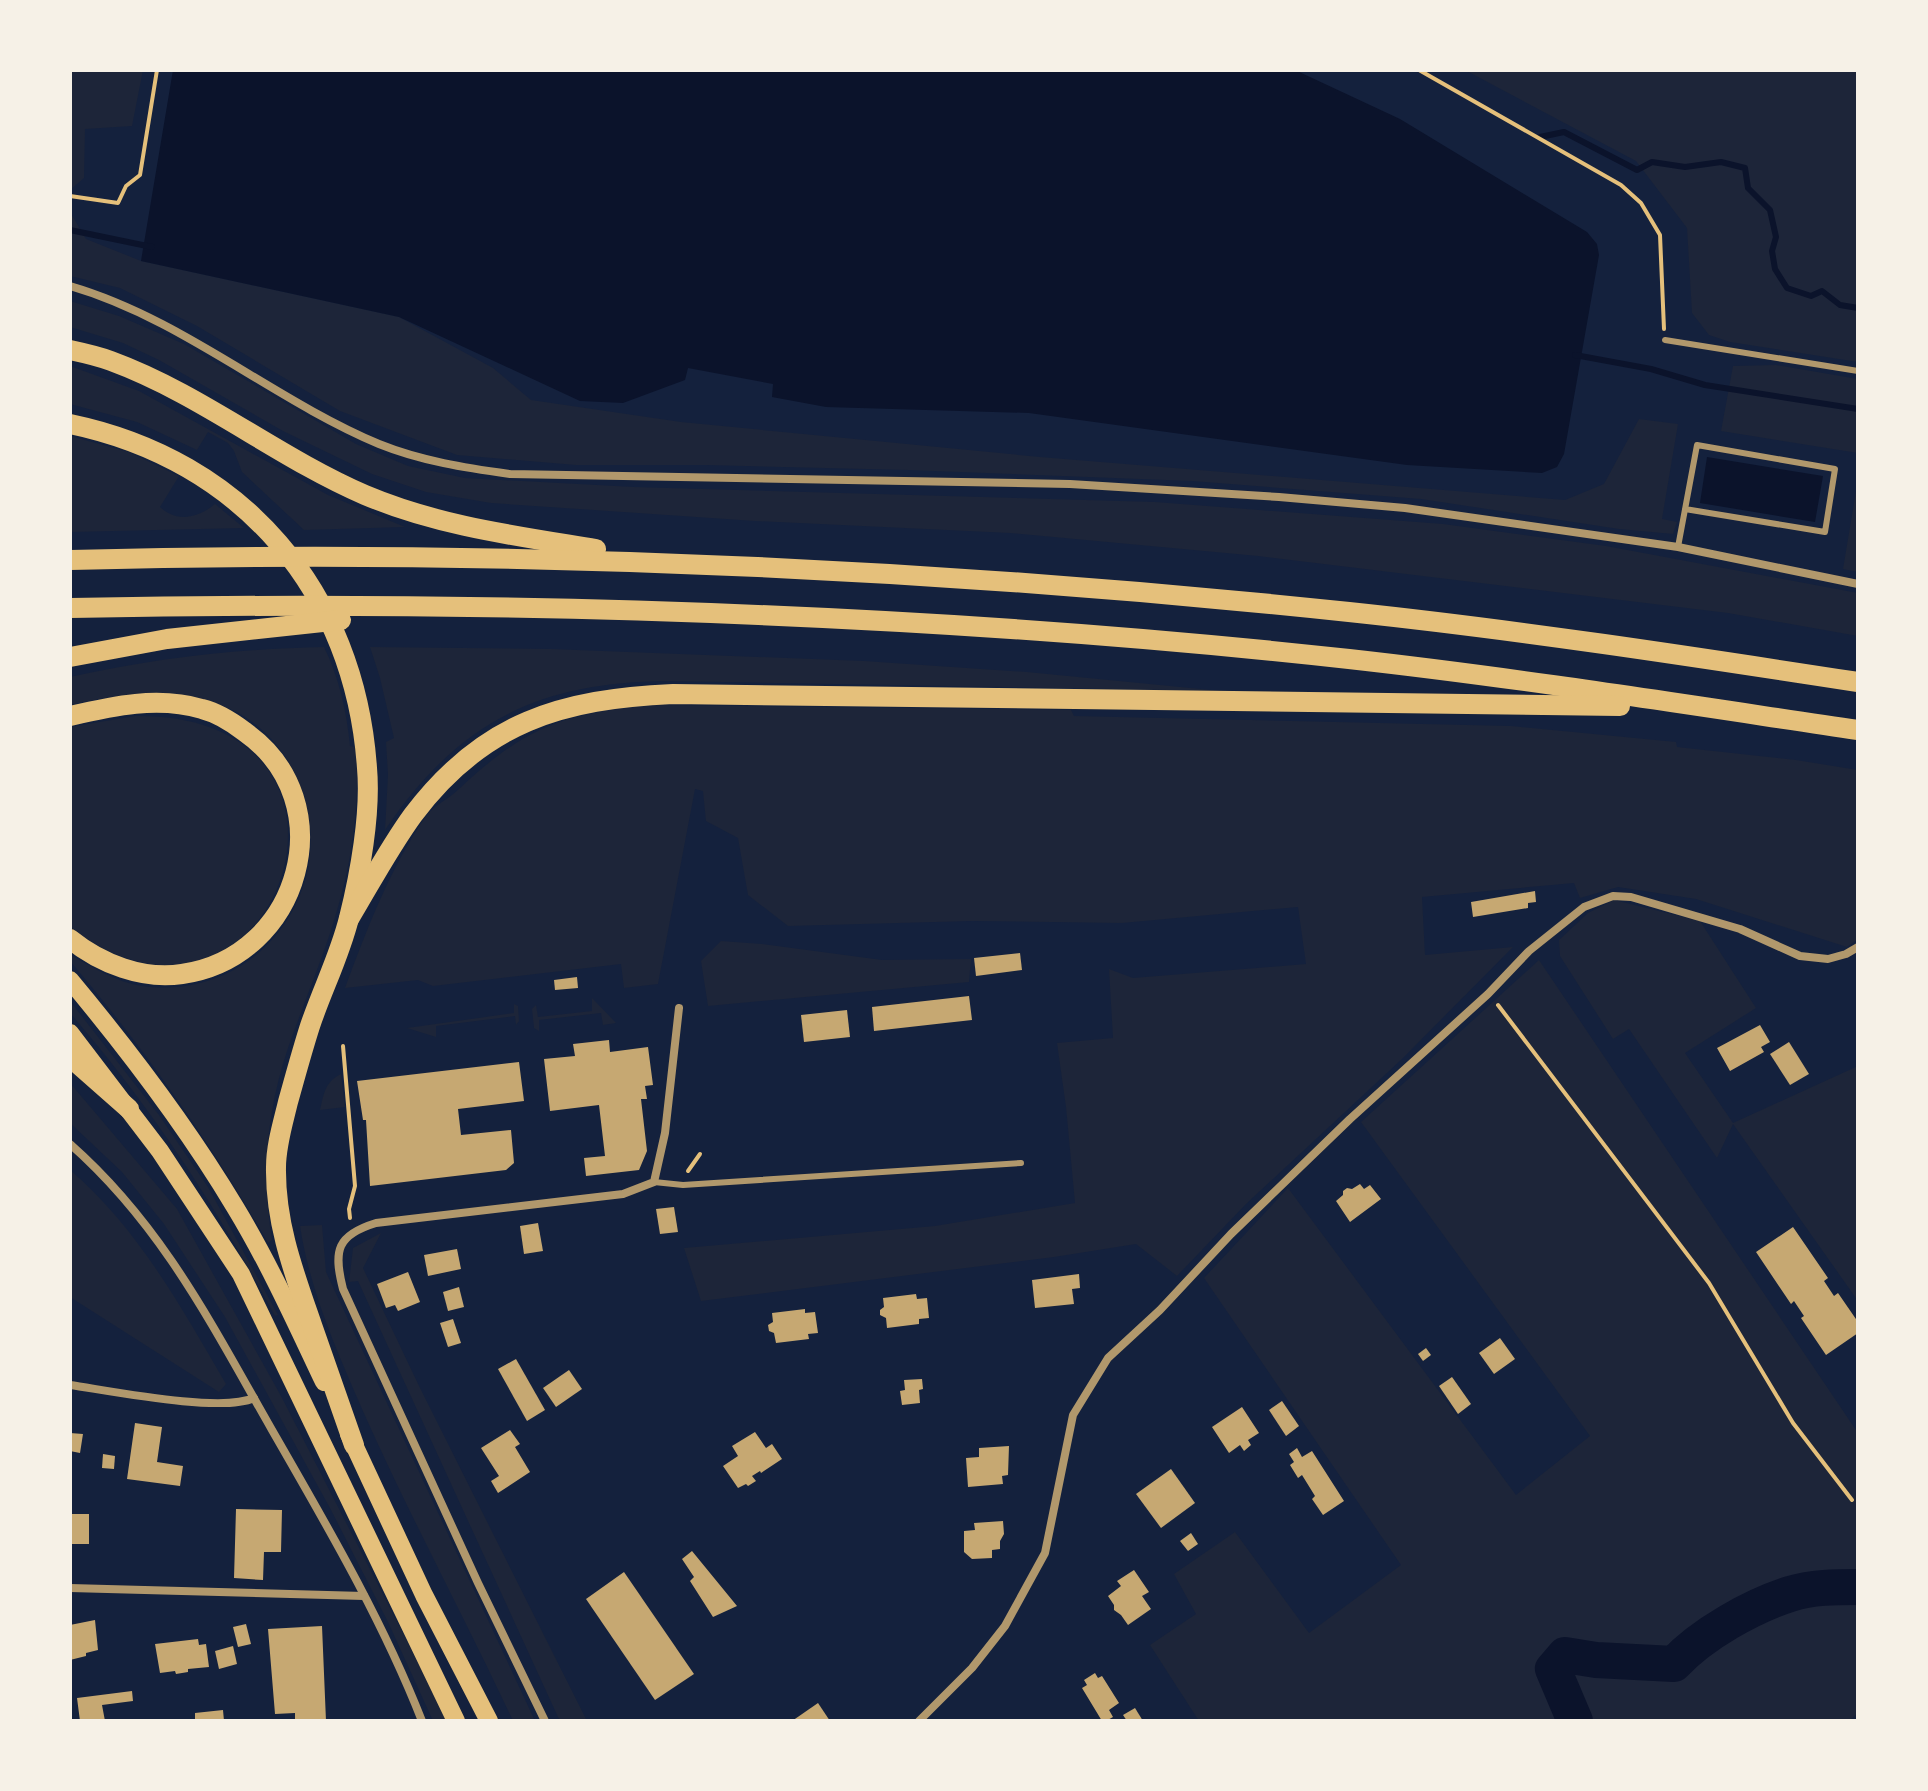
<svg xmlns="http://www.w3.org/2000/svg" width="1928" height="1791" viewBox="0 0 1928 1791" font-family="Overpass,sans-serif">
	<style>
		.green { fill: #1d2539 }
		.water { fill: #0b132b }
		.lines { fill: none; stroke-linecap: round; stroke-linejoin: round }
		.stream { stroke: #0b132b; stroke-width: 6 }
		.river { stroke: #0b132b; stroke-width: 36 }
		.building { fill: #c6a872 }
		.path { stroke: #e5c07b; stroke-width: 4 }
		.service { stroke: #b1986c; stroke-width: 6 }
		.minor { stroke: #b1986c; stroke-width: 8 }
		.primary { stroke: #e5c07b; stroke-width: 18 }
		.motorway { stroke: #e5c07b; stroke-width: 20 }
	</style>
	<rect width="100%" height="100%" fill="#14213d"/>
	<g class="green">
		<path d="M70,70h73l-11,56 -47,3 -1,49 -14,12z"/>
		<path d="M1465,70h393v292l-128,-20 -21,-7 -17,-22 -5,-85 -51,-67z"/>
		<path d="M70,212l16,27 55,22 258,56 94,51 38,32 150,22 359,35 525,43 39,-16 35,-65 39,5 -16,95 15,3 -4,12 -54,-5 -198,-30 -229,-18 -284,-11 -202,-5h-130l-119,-10 -117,-44 -143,-85 -77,-38 -50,-12z"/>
		<path d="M70,301l49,15 65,28 172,100 52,22 57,12 169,9 521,15 288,22 163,22 252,47v43l-130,-23 -470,-57 -248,-23 -255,-12 -264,-18 -65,-11 -54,-18 -89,-43 -124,-71 -36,-17 -53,-16z"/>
		<path d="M1776,365l82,14v74l-137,-22 12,-65z"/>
		<path d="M70,366l69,25 189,104 77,32 -101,3 -62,-58 -8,-21 -6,-8 -20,-11 -11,18 -60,-28 -67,-18z"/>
		<path d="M70,436l59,16 50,24 -19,31c17,16 38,11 55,-3l29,24 -174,4z"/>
		<path d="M1858,479v93l-15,-3z"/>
		<path d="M324,647c15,30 23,66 26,99l6,1c3,50 -1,97 -14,145 -13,53 -36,104 -54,156 -21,62 -27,127 -16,192l-4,3c-57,-100 -123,-194 -198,-282v-6c23,12 45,27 72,31 123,17 208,-111 150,-218 -13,-24 -35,-47 -60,-58 -50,-24 -111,-17 -162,-5v-28c86,-19 166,-28 254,-30z"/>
		<path d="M370,647l181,2 313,12 163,11 194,19 -553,-10c-130,1 -210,41 -283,149l3,-55 -2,-33 8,-4 -14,-60z"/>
		<path d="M656,705l415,5 3,6 437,10 165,16 1,5 119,13 62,10v169l-11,8 -151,-48 -78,-12 -38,11 -6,-15 -152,14 3,58 88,-8 -111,112 -156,145 -69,72 -41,-32 -82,13 -353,44 -17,-53 251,-22 140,-23 -9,-96 -9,-64 56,-5 -4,-69 24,9 173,-14 -8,-57 -176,16 -150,-2 -184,5 -40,-31 -10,-57 -32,-17 -3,-30 -8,-2 -37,195 -34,4 -3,-24 -188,22 -15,-6 -73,8c22,-59 45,-120 81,-172 8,-11 23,-17 33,-27 67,-63 105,-76 197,-84z"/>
		<path d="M135,716c271,-3 139,367 -65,211v-200z"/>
		<path d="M1614,900l86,21 56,87 -71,45 48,70 125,-57v235l-125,-177 -16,34 -88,-129 -16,10 -53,-83 -1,-16 29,-27z"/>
		<path d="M721,941l41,3 120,16 89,-1 -2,23 -261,24 -7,-45z"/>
		<path d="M1539,960l319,473v280l-9,8h-650l-49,-76 46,-31 -22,-40 61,-42 74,101 92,-68 -197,-287 84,-90 228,307 74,-59 -229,-314z"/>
		<path d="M592,998l24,25 -13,2 -2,-12 -62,7v11l-5,-3 -2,-19 4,-4 2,12 54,-6z"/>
		<path d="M70,1001l89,114 49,72 70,128 -3,1c-60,-111 -122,-207 -205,-303z"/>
		<path d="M514,1004l4,2 1,15 -3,4 -1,-9 -79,10v11l-29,-9 107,-15z"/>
		<path d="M341,1074l4,33 -25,3c4,-17 5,-28 21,-36z"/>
		<path d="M70,1083l107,126 104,187 167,325h-15l-45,-99 -57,-112 -106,-193 -61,-93 -42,-52 -52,-49z"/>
		<path d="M70,1170c68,58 111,137 156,214l-7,8 -149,-95z"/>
		<path d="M322,1225l4,47 209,449h-22c-49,-105 -104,-206 -151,-312 -26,-60 -52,-118 -62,-183z"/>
		<path d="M381,1233l-18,35 57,120 167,333h-26l-3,-4 -200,-436 -9,1 4,-34z"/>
	</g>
	<g class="water">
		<path d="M173,70h1122l105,49 187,113 10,12 2,11 -35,199 -7,13 -15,6 -135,-8 -378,-52 -203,-6 -54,-10 1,-13 -85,-16 -3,12 -62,23 -43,-2 -181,-84 -258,-56z"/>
		<path d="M1707,457l116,19 -8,46 -115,-19z"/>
	</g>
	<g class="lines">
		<g class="stream">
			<path d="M1540,137l24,-5 73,38 15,-8 33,5 36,-5 24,6 3,20 22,22 6,27 -4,14 3,18 12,19 24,8 11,-5 18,14 18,3"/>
			<path d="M70,230l82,17"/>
			<path d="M1575,355l76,14 54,16 153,24"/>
		</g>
		<path class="river" d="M1575,1721l-22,-52 12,-14 31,5 78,4c28,-30 78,-58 116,-70 22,-7 46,-7 68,-7"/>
	</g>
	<g class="building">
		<path d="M1535,891l1,11 -8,1v5l-55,9 -2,-15z"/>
		<path d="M1020,953l2,17 -46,6 -2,-18z"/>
		<path d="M577,977l1,11 -23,2 -1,-10z"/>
		<path d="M969,996l3,24 -98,11 -2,-24z"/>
		<path d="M847,1010l3,27 -46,5 -3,-27z"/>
		<path d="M1760,1025l10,17 -9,5 3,5 -34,19 -13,-23z"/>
		<path d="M609,1040l1,12 38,-5 5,38 -8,1 2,13h-6l6,52 -8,19 -53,6 -2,-18 21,-2 -6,-51 -49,6 -6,-52 31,-3 -2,-12z"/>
		<path d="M1789,1042l20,32 -19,11 -20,-31z"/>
		<path d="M519,1062l5,39 -66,8 3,26 50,-5 3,33 -8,7 -136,16 -4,-66h-3l-6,-39z"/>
		<path d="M1360,1184l4,5 6,-4 11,14 -31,23 -14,-21 7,-6v-4l4,-3 5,1z"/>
		<path d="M674,1207l4,25 -18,2 -4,-25z"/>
		<path d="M538,1223l5,28 -19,3 -4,-28z"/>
		<path d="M1793,1227l35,51 -4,3 10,15 4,-3 20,29v11l-32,22 -25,-37 3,-2 -10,-15 -3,3 -35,-52z"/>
		<path d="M457,1249l4,20 -33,7 -4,-21z"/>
		<path d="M408,1272l12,30 -22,9 -3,-6 -9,3 -9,-24z"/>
		<path d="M1079,1274l1,14 -8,1 2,15 -39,4 -3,-28z"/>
		<path d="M459,1287l5,20 -16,4 -5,-19z"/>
		<path d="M916,1294l1,5 10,-1 2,20 -10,1v5l-32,4 -1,-10 -6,-3v-5l4,-3 -1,-9z"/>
		<path d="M805,1309v4l10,-1 3,21 -10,1 1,5 -33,4 -2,-10 -5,-2 -1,-6 5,-3 -1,-9z"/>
		<path d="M453,1319l8,24 -13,4 -8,-24z"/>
		<path d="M1500,1338l15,21 -21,15 -15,-21z"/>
		<path d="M1426,1348l5,7 -8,6 -5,-7z"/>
		<path d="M516,1359l29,51 -18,11 -29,-52z"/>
		<path d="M569,1370l13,19 -26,18 -13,-19z"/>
		<path d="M1452,1377l19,27 -13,10 -19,-28z"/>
		<path d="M922,1379l1,10 -4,1 1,13 -18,2 -2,-14 5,-1 -1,-10z"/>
		<path d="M1282,1401l17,25 -13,10 -17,-26z"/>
		<path d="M1242,1407l17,26 -11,7 3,5 -7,6 -4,-6 -11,8 -17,-26z"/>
		<path d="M135,1423l27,4 -5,35 26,4 -3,20 -53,-7z"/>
		<path d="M510,1430l10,14 -5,3 15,25 -32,21 -7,-12 8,-5 -18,-28z"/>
		<path d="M755,1432l11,16 6,-4 10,15 -21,14 -1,-2 -8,5 4,5 -8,5 -2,-2 -8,4 -15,-22 15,-10 -6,-10z"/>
		<path d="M70,1433l13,1 -3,19 -10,-2z"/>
		<path d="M1009,1446l-1,29 -6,1 1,8 -35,3 -2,-29 13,-1v-9z"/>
		<path d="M1297,1448l5,9 10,-6 32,50 -21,14 -11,-16 3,-3 -13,-21 -4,3 -8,-13 4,-3 -5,-8z"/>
		<path d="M103,1454l12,2 -1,13 -12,-1z"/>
		<path d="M1171,1469l24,34 -34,25 -25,-34z"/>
		<path d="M236,1509l46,1 -1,42h-17l-1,28 -29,-2z"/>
		<rect x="70" y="1514" width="19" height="30"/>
		<path d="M1003,1521l1,13 -4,7v8l-8,1v8l-20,1 -8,-7v-21l11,-1 -1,-7z"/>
		<path d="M1191,1533l7,11 -10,7 -8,-10z"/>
		<path d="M692,1551l45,55 -24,11 -23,-36 4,-4 -12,-18z"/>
		<path d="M1134,1570l15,22 -7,4 9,13 -23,16 -7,-10 -7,-5v-5l-6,-9 13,-10 -4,-5z"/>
		<path d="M624,1572l70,102 -39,26 -69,-101z"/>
		<path d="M95,1620l3,30 -12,3v3l-16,4v-35z"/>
		<path d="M246,1624l5,20 -13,3 -5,-20z"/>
		<path d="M322,1626l4,95h-31v-8l-20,1 -7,-85z"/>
		<path d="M198,1639l1,6 7,-1 3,23 -21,2v3l-12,2 -1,-3 -15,2 -5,-29z"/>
		<path d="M233,1646l4,18 -18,5 -4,-18z"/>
		<path d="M1095,1673l3,5 4,-2 17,27 -10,7 4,7 -7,4h-4l-20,-33 5,-3 -3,-5z"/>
		<path d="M132,1691l1,10 -31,4 3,16h-25l-3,-23z"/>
		<path d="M818,1703l12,18h-38z"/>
		<path d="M1135,1708l8,13h-16l-4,-6z"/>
		<path d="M223,1710l1,11h-29v-8z"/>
	</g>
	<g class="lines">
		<g class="path">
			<path d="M1419,70l202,115 20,18 19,32 4,94"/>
			<path d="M70,196l48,7 8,-17 14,-11 17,-105"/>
			<path d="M1498,1005l211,278 84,140 59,77"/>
			<path d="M343,1046l12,140 -6,23 1,9"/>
			<path d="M688,1171l12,-17"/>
		</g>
		<g class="service">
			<path d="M1665,340l193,31"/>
			<path d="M1678,547l19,-102 138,24 -10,63 -140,-23"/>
			<path d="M654,1182l29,3 338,-22"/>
		</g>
		<g class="minor">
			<path d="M70,286c113,33 202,113 309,158 42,17 87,24 131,30l560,10 209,13 126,11 273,39 180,37"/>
			<path d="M70,1144c92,81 142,181 202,286 54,94 110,189 150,291"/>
			<path d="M70,1385c41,6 151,28 184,13"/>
			<path d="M70,1588l294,8"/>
			<path d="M545,1721l-67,-138 -135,-294c-10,-39 -6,-54 33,-66l247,-29 31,-12 11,-49 14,-125"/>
			<path d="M919,1721l53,-53 33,-42 40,-73 28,-138 35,-57 52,-48 71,-76 119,-115 138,-125 41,-43 55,-44 29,-11 18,1 109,32 60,27 28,3 18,-5 12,-7"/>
		</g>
		<g class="primary">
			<path d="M70,980c60,72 117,147 165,227 34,56 61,116 89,175"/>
			<path d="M70,1033l90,118 81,123 215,447"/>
			<path d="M349,1434l75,161 65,126"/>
		</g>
		<g class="motorway">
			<path d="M70,350c14,3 28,6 41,11 90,33 166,96 254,134 73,31 152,41 231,54"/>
			<path d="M70,424c173,36 285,168 297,344 4,45 -7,106 -18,150 -9,37 -27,72 -39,108 -8,25 -15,51 -22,76 -5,21 -12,43 -12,65 -1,56 18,106 36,158 14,40 28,80 42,120"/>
			<path d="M70,560c427,-11 854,7 1279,52 170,18 340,44 509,70"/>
			<path d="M70,608c427,-8 854,4 1279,51 170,19 340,46 509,71"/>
			<path d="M70,657l97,-18 174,-19"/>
			<path d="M70,716c43,-10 88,-20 132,-7 16,4 30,13 43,23 99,70 56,225 -63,242 -39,6 -81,-10 -112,-35"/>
			<path d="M349,919c21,-35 40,-71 64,-104 70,-93 149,-116 260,-121l947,12"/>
			<path d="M70,1057l59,52"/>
		</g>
	</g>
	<rect width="1928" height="1791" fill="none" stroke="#f6f1e7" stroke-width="144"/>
</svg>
